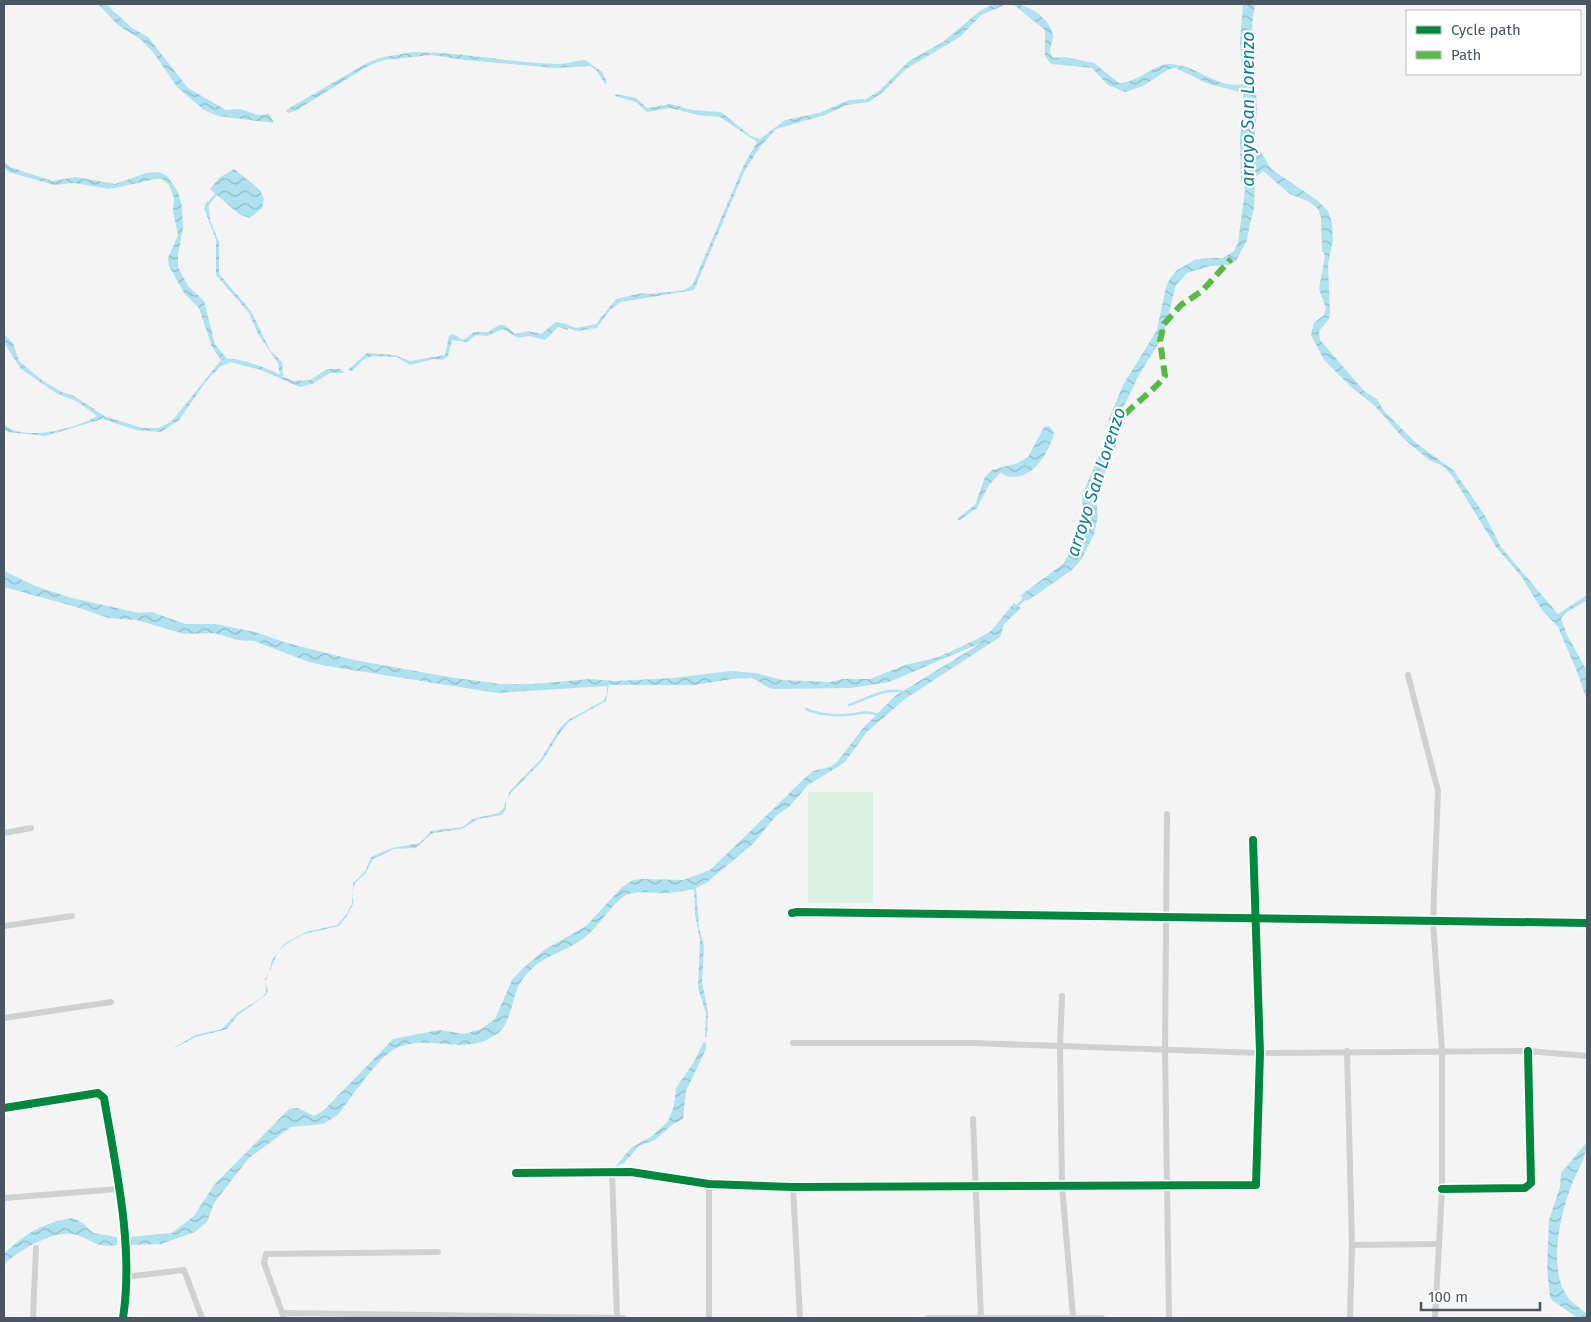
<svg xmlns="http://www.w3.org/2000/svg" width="1591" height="1322" viewBox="0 0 1591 1322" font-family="'Fira Sans',sans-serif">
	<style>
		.pitch { fill: #d9f2e3 }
		.water { fill: url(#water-waves) }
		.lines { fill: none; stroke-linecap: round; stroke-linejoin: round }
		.stream { stroke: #aee2f0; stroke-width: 2.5 }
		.minor { stroke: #ced0d2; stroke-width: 6 }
		.tertiary { stroke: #ced0d2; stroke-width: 8 }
		.quiet { stroke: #58b947; stroke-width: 6; stroke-dasharray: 12 6; stroke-linecap: butt }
		.cycleway-casing { stroke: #fff; stroke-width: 11 }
		.cycleway { stroke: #00873e; stroke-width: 8 }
		.labels { text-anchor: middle; stroke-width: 4.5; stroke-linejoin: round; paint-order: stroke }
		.water-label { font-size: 18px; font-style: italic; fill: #0c7c9b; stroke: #fff }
	</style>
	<defs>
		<pattern id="water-waves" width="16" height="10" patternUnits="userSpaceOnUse" patternTransform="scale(1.25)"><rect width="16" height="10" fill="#aee2f0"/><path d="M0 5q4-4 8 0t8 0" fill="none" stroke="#90bac6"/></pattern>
	</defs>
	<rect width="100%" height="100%" fill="#f4f4f4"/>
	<rect class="pitch" x="808" y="792" width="65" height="111"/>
	<g class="water">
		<path d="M98,4h8l26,24 16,9 40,51 38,22 14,-1 18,6 11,-1 5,9 -56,-7 -14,-6 -27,-23 -24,-35 -14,-14 -20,-12z"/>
		<path d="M994,4h13l-26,11 -21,22 -54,32 -23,23 -14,10 -22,3 -22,10 -49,14 -16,18 -16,25 -50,118 -73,12 -11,8 -13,18 -20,3 -1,-3 20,-4 20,-25 26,-6 8,1 35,-4 8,-6 51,-119 13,-23 -37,-25 -22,-2 -28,-7 -23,4 -11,-10 -21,-6 1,-2 20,4 11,10 24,-4 21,6 29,2 30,24 9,3 25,-19 34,-7 30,-13 17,-1 13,-8 30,-30 34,-19 38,-32z"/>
		<path d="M1013,4c15,0 37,14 40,31 1,8 -7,14 0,23l12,-1 29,6 25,20c19,0 34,-19 50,-19 28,0 45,25 74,20l-3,-43 3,-37h12l-3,19 5,85 -3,38 9,9 8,14 46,31 11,11 4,12 1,17 -5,24 2,48 -1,7 -10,12 1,9 45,52 12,7 7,12 31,31 39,29 30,43 17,33 57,67 29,-19v5l-20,12 -6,6 6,17 20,36v41l-1,-14 -8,-24 -20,-47 -16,-17 -21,-34 -25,-29 -43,-70 -10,-11 -14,-6 -26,-22 -28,-32 -25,-20 -26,-26 -13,-25 3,-12 10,-8 2,-7 -7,-19 6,-33 -3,-6 -1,-32 -3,-9 -10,-8 -18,-7 -27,-23 -8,7 -1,30 -4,16 -3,16 -11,21 -7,4 -19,1 -23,7 -11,12 -13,51 -24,39 -19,39 -3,29 -13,32 -9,16 3,25 -4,18 -13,26 -9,10 -45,31 -7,-5 43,-32 11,-18 2,-17 7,-15 -1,-19 24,-55 3,-9v-12l14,-34 34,-55 9,-43 4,-9 6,-7 18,-11 11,-2h18l11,-7 4,-8 7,-53 -4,-10 -1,-44 3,-19v-24l-37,-10 -30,-15 -7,1 -26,17 -18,6 -17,-7 -16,-17 -41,-4 -6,-8v-26z"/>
		<path d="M414,52c49,0 96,11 145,12 9,0 17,-4 26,-4l17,12 5,10 -2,2 -8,-13 -7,-5 -35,2 -90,-8 -34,-5 -47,5 -16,6 -71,44 -9,3 -2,-3 81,-47 16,-6z"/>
		<path d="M4,161l6,6 42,14 24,-4 39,7 31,-11 13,-1 8,4 11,16 4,15 1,21 -5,26v13l10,19 16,15 11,43 12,15c12,-2 42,10 53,16l-2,-12 -20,-29 -9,-21 -33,-38v-35l-12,-32 4,-8 2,20 9,22v32l32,37 19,39 12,12 1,15 11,4 16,-1 17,-11h13l5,4h-15l-18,11 -12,3 -39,-17 -30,-8 -10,4 -14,14 -28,40 -18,12 -25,-2 -34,-11 -57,17 -37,-4 -4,-3v-5c19,19 73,4 93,-8l-19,-14 -22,-9 -35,-24 -17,-26v-9l9,9 6,18 24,20 19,11 12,4 32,21 37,11h16l13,-7 49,-61 -9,-13 -13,-39 -15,-15 -15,-27 -1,-8 10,-23 -5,-24 1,-13 -5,-13 -7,-6h-6l-47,10 -35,-6 -20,2 -45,-13 -5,-4z"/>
		<path d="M234,169l26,21 4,9 -2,9 -12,10 -10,-3 -30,-26 9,-11z"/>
		<path d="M556,322l11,2 1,6 -10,-3 -13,13 -16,-4 -11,2 -15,-9 -16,7 -11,-1 -9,7 -15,-2 -4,16 -5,4 -9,-1 -24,6 -13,-8 -25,-1 -8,3 -12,12 -4,-1 19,-17 28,2 15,6 35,-6 4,-19 4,-2 10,6 11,-8h14l11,-7h6l10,9 13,-3 13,3z"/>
		<path d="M1049,426l5,6 -1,5c-6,18 -20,42 -43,40 -4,0 -6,-3 -10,-4l-11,12 -12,23 -17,12 -3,-1 18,-14 10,-28 7,-7 26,-7 10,-6 16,-30z"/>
		<path d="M4,571l31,15 37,12 67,15 13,-1 33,12h31l39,8 32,11 67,17 95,17 51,7h33l58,-5 23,2 59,-3 57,-7 25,2 27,7 48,2 12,-3h28l35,-14 34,-8 38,-18 14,-8 23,-28 7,5 -17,16 -4,13 -95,62 -38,33 -23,31 -36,22 -18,21 -14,10 -23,28 -47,39 -10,5 3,40 5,17 -2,37 6,30 -1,25h-2l1,-24 -8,-25 2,-48 -5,-26 -1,-25c-9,2 -18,3 -27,4 -14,1 -32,-4 -44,4 -13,9 -24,30 -39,41 -23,17 -43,16 -62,42 -11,15 -9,42 -25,54 -34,24 -67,-2 -102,15 -17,8 -44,49 -57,66l-15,9 -32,3 -43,32 -34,44 -7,19 -12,10 -34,12 -33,1v-8l44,-4 22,-17 20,-31 75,-76 9,-1 16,8 9,-5 70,-72 46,-9 25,4 17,-5 14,-10 17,-39 9,-10 23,-20 42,-24 36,-39 11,-7 8,-1 42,1 27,-10 96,-93 7,-6 17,-4 7,-5 27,-35 31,-31 88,-54 -94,40 -38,6 -76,1 -6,-1 -17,-10 -20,1 -37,6h-86l-3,16 -36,20 -9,10 -18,29 -32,33 -5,7v9l-4,6 -24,4 -16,10 -29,4 -18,15 -21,1 -21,10 -8,15 -10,9 -3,11 2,8 -7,14 -8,10 -35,8 -18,10 -8,8 -13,30 3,8 -3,6 -27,19 -11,14 -31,8 -25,13 24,-15 27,-6 15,-16 26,-16 3,-5 -1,-13 4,-6 3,-13 12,-16 22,-12 31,-7 9,-10 6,-11 1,-21 13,-13 5,-13 21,-9 28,-5 11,-12 31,-4 11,-8 25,-6 5,-4 7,-18 31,-32 19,-31 8,-8 35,-19 4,-7v-8l-110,7 -170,-27 -18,-4 -55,-21 -16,-1 -24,-7 -30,1 -47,-14 -29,-2 -28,-10 -76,-21z"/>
		<path d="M706,1042v7l-20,42 -3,28 -10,5 -18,16 -16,6 -15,17 -9,4 16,-19 21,-12 16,-15 6,-15 2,-18 18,-26 9,-19z"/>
		<path d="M1587,1142c0,15 -10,28 -15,42 -12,30 -24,84 -5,112 4,7 14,12 20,18v4h-9l-25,-17 -3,-4 -3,-28 2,-49 11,-33 1,-14z"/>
		<path d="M73,1218l10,5 10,10 24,4v8c-21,3 -22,-4 -40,-10 -22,-7 -57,15 -73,29v-10c20,-20 40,-32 69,-36z"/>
	</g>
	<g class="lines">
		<g class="stream">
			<path d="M208,204l9,-11"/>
			<path d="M566,326l12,4"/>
			<path d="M1015,608l10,-10"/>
			<path d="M849,705c18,-6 36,-18 55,-13"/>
			<path d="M806,709c11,5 28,7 40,6 13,-1 20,-5 32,0"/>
		</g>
		<g class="minor">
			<path d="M1408,675l30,116 -5,130 9,130v138l-7,129"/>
			<path d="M1167,814l-2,235 4,269"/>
			<path d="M4,833l27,-5"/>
			<path d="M792,913l5,-1 790,11"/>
			<path d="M4,926l68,-10"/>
			<path d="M1062,996l-2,50 2,140 11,131"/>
			<path d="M4,1018l107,-16"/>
			<path d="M793,1043h178l289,10 268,-2 59,5"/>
			<path d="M1347,1051l5,194 -2,73"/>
			<path d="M973,1119l8,199"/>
			<path d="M612,1171l5,146"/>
			<path d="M516,1173l115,-1 78,12 84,3 463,-2 4,-132 -7,-213"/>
			<path d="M793,1187l7,131"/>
			<path d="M1442,1189l83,-1 6,-5 -3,-132"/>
			<path d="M4,1198l115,-9"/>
			<path d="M1352,1245l86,-1"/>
			<path d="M125,1277l59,-7 18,48"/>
			<path d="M283,1313l340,5"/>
			<path d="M33,1318l3,-70"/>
			<path d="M284,1318l-20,-55 2,-9 172,-2"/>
			<path d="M709,1318v-134"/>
			<path d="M928,1318h174"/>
		</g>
		<path class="tertiary" d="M4,1108l94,-15 6,5c12,70 30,150 19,220"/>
		<path class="quiet" d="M1115,429c11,-22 36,-34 50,-53l-5,-35 4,-17 17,-19 21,-14 29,-32"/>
		<defs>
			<g id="cycleway">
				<path d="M792,913l5,-1 790,11"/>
				<path d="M4,1108l94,-15 6,5c12,70 30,150 19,220"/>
				<path d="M516,1173l115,-1 78,12 84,3 463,-2 4,-132 -7,-213"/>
				<path d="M1442,1189l83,-1 6,-5 -3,-132"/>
			</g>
		</defs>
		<use href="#cycleway" class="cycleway-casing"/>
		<use href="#cycleway" class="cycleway"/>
	</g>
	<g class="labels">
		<g class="water-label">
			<text transform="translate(1248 109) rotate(-90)" y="6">arroyo San Lorenzo</text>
			<text transform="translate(1096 482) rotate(-72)" y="6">arroyo San Lorenzo</text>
		</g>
	</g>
	<rect width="1591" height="1322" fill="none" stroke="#4a5661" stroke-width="10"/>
	<rect x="1406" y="10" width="175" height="65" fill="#ffffff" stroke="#b7bbc0"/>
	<rect x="1416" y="26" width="25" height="8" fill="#00873e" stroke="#b7bbc0"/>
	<text x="1451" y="35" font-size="15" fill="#4a5661">Cycle path</text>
	<rect x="1416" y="51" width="25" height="8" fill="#58b947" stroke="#b7bbc0"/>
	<text x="1451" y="60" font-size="15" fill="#4a5661">Path</text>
	<path d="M1421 1302v8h119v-8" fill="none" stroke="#4a5661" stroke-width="2.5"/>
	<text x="1428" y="1302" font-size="15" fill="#4a5661" stroke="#ffffff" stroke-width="4" paint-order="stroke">100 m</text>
</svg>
